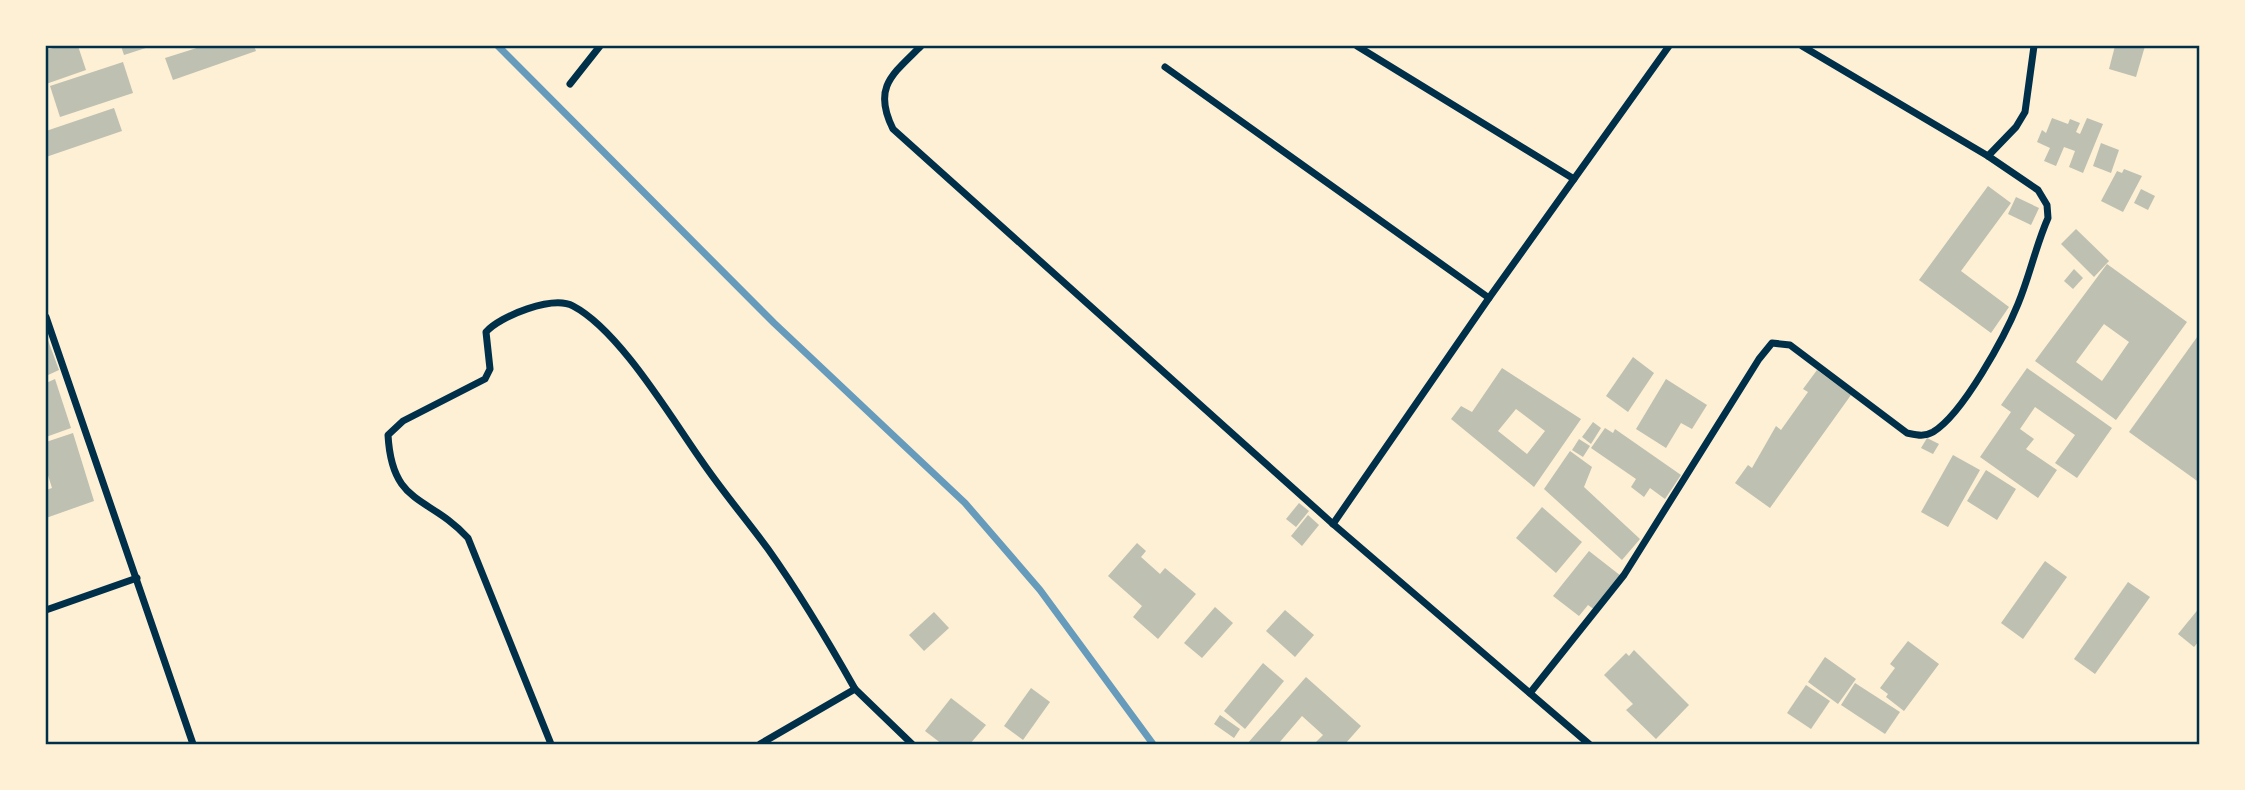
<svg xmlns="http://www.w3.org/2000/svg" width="2245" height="790" viewBox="0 0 2245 790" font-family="Cabin,sans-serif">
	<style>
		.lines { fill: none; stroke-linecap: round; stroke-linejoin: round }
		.stream { stroke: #669bbc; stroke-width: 7 }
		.building { fill: #bec0b2; fill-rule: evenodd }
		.minor { stroke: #003049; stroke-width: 7 }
		.neatline { fill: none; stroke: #003049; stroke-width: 2.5 }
	</style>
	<rect width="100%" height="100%" fill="#fdf0d5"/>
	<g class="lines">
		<path class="stream" d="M498,46l276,277 191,180 75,87 113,154"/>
	</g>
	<g class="building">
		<path d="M60,46h18l8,24 -40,14v-34z"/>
		<path d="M121,46h31l-28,9z"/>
		<path d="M203,46h51l2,5 -83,29 -8,-22z"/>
		<path d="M2115,46h30l-9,31 -27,-8z"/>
		<path d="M123,62l10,31 -73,24 -10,-31z"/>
		<path d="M114,108l8,23 -76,26v-26z"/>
		<path d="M2052,118l16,6 2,-5 10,4 -4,9 4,2 7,-16 16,6 -20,49 -14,-6 6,-16 -11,-4 -8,19 -12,-5 6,-13 -13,-6 5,-12 4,3z"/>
		<path d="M2101,143l18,7 -8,23 -18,-7z"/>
		<path d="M2124,169l18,7 -19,36 -22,-11 16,-30 5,2z"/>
		<path d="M1988,186l23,17 -50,68 48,36 -18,26 -72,-53z"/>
		<path d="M2141,189l14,7 -7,14 -14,-7z"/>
		<path d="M2016,197l23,11 -8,17 -23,-11z"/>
		<path d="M2076,229l33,32 -15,16 -33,-33z"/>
		<path d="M2107,264l80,58 -71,98 -81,-59zM2104,324l25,18 -27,39 -26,-19z"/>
		<path d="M2074,269l9,9 -10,11 -9,-8z"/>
		<path d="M2200,333v150l-71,-51z"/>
		<path d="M46,335l13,35 -13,6z"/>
		<path d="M1633,357l21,16 -26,39 -22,-16z"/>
		<path d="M1502,368l79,51 -47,68 -83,-68 10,-13 11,6zM1516,409l29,22 -18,23 -29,-23z"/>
		<path d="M2027,368l85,60 -35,50 -22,-15 20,-28 -40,-28 -15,22 14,10 -8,10 31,21 -19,28 -58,-41 31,-45 -10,-7z"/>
		<path d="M1817,370l34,25 -81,113 -35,-25 13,-18 4,3 24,-42 5,4 27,-38 -5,-3z"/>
		<path d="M55,379l16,49 -25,9v-54z"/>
		<path d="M1666,379l41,26 -15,24 -11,-6 -15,25 -30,-19z"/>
		<path d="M1593,422l8,6 -10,16 -9,-7z"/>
		<path d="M1605,428l8,5 2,-4 66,46 -16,24 -15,-11 -6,9 -13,-10 5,-8 -45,-31z"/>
		<path d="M73,433l21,68 -48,17v-28l6,-2 -6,-19v-27z"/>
		<path d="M1927,438l12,6 -6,10 -12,-6z"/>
		<path d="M1579,439l11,7 -7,11 -11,-7z"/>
		<path d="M1570,451l22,16 -8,20 56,52 -18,21 -78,-71z"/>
		<path d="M1953,455l27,15 -32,57 -27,-15z"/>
		<path d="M1986,470l30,19 -19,31 -30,-19z"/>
		<path d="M1299,503l10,8 -13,16 -10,-8z"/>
		<path d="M1542,507l40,35 -26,31 -40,-35z"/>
		<path d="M1308,515l11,10 -17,21 -11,-10z"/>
		<path d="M1137,543l9,8 -5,6 19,17 5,-6 31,26 -38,45 -25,-22 9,-11 -34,-30z"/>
		<path d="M1589,551l32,25 -26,34 -7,-5 -9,11 -26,-20z"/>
		<path d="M2045,561l22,16 -44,62 -22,-16z"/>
		<path d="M2128,582l22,15 -55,77 -21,-15z"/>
		<path d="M1215,607l18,16 -31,35 -18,-15z"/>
		<path d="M2200,607v33l-6,7 -16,-13z"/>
		<path d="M1285,610l29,25 -19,22 -29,-26z"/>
		<path d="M934,612l15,16 -25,23 -15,-16z"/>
		<path d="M1908,641l31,23 -35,47 -18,-14 2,-3 -8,-6 15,-20 -5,-4z"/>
		<path d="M1634,650l55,55 -33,34 -30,-29 7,-6 -29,-29 22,-22 3,3z"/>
		<path d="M1825,657l31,22 -18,25 -30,-22z"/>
		<path d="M1263,663l21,18 -39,48 -21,-18z"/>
		<path d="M1306,677l55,49 -16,18h-31l9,-9 -21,-19 -23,27 2,1h-34z"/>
		<path d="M1855,683l45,29 -15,22 -44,-29z"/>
		<path d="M1806,685l24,16 -19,28 -24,-16z"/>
		<path d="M1031,688l19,14 -27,38 -19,-14z"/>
		<path d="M951,698l35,27 -16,19h-28l-17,-13z"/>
		<path d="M1220,715l20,14 -6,9 -20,-14z"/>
	</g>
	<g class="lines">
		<g class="minor">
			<path d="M921,46c-28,28 -49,41 -28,83l440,395 256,220"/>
			<path d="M1357,46l217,133"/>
			<path d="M1165,67l324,231"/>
			<path d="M570,84l30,-38"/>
			<path d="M1988,156l28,-29 9,-15 9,-66"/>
			<path d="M46,317l147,427"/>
			<path d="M1333,524l156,-226 180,-252"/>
			<path d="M46,610l91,-32"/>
			<path d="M1530,693l94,-118 135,-216 13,-16 18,2 117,88c10,2 17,4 26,-1 30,-18 72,-96 85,-128 12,-29 18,-59 30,-86l-1,-13 -9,-15 -50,-34 -186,-110"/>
			<path d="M551,744l-83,-206c-39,-43 -76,-31 -80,-103l15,-14 82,-42 5,-10 -4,-37c14,-16 67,-37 87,-26 46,24 97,110 128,154 21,31 45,59 67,89 32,45 60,92 87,140"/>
			<path d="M760,744l95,-55 57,55"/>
		</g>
	</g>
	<rect width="2245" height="790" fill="none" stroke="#fdf0d5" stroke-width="94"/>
	<rect x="47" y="47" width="2151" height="696" class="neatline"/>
</svg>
